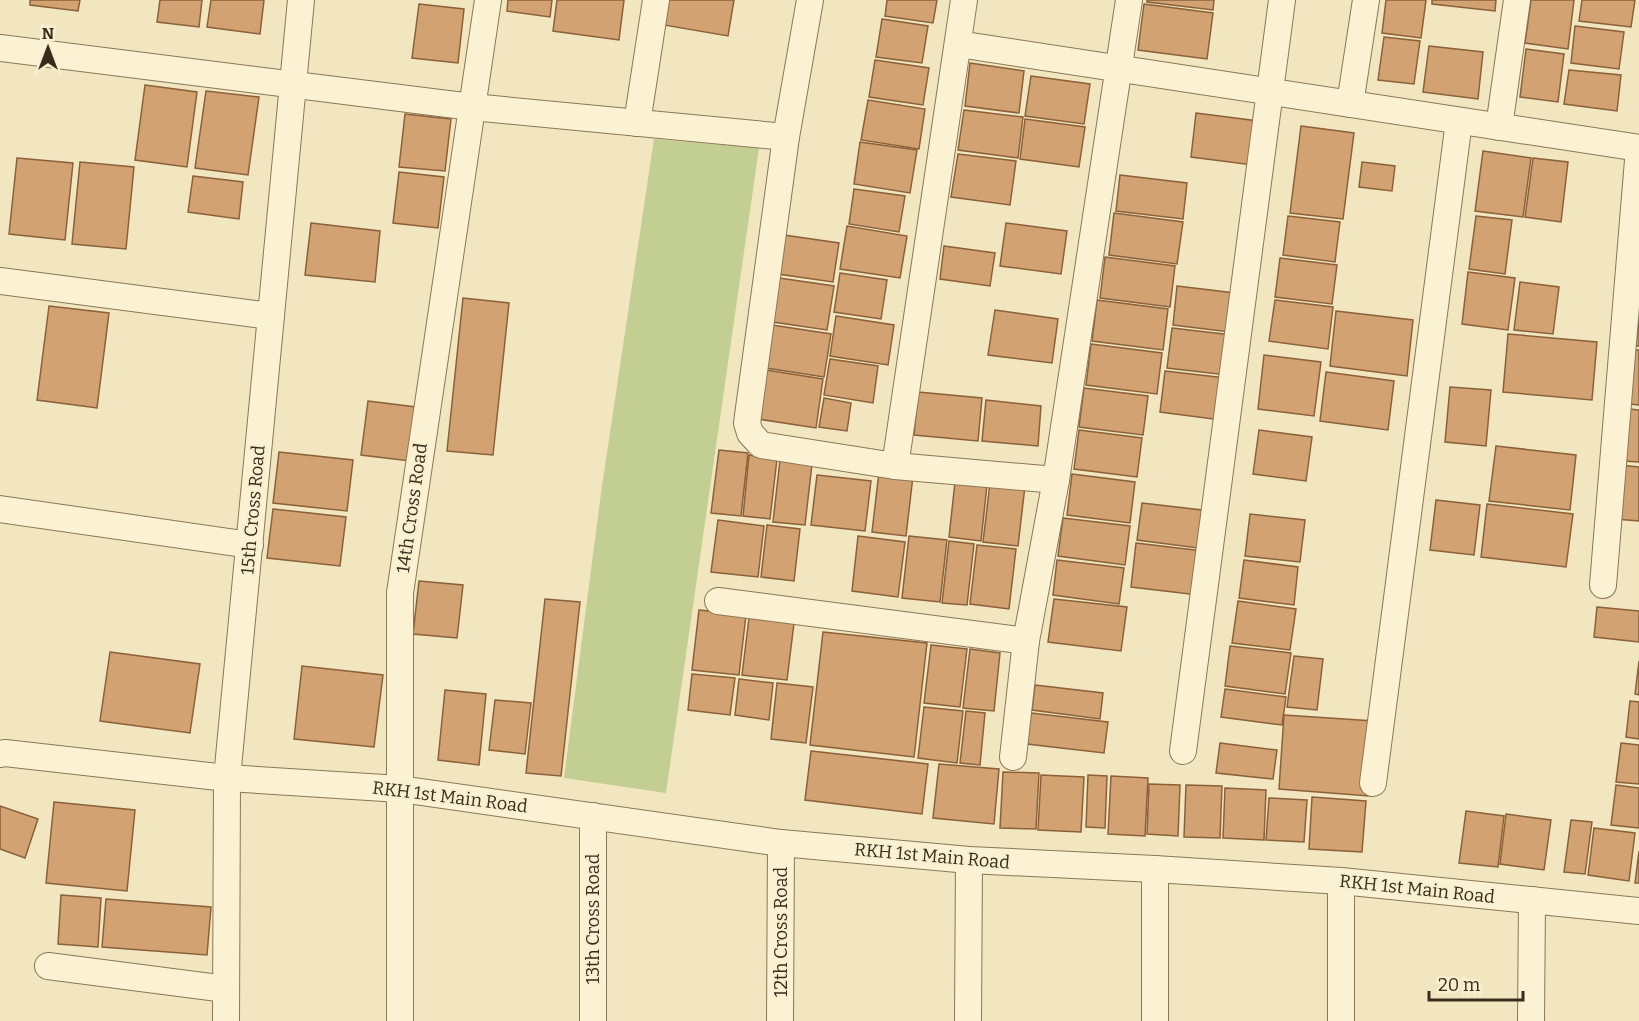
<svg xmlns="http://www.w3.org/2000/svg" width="1639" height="1021" viewBox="0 0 1639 1021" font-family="Bitter,serif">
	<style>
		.green { fill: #c3cf92 }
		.building { fill: #d2a272; stroke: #8b613a; stroke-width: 1.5 }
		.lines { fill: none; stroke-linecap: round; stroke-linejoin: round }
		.minor-casing { stroke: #8b7756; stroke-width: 28 }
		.minor { stroke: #fbf2d3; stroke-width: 26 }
		.labels { text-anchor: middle; stroke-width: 4.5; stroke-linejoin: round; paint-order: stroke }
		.street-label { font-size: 18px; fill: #392c1c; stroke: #f8efcf }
	</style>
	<rect width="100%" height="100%" fill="#f1e6bf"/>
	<path class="green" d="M654,139l105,9 -93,645 -102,-15 37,-285z"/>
	<g class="building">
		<path d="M30,0h50l-2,11 -48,-6z"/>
		<path d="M160,0h42l-3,27 -42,-5z"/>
		<path d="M211,0h53l-4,34 -53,-7z"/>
		<path d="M508,0h44l-2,17 -43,-6z"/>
		<path d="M557,0h67l-5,40 -66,-9z"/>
		<path d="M669,0h65l-6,36 -64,-11z"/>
		<path d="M887,0h50l-4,23 -48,-7z"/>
		<path d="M1147,0h67l-1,10 -66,-8z"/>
		<path d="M1386,0h40l-5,38 -39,-5z"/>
		<path d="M1432,0h64l-1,11 -63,-7z"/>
		<path d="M1531,0h43l-6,49 -43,-6z"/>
		<path d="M1582,0h53l-4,27 -52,-6z"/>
		<path d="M419,4l45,5 -6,54 -46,-5z"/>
		<path d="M1144,4l69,9 -6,46 -69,-9z"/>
		<path d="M882,19l46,7 -6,37 -46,-6z"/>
		<path d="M1575,26l49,6 -5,37 -48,-6z"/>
		<path d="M1384,37l36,4 -6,43 -36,-4z"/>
		<path d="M1429,46l54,6 -5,47 -55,-7z"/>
		<path d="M1526,49l38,5 -6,48 -38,-5z"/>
		<path d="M875,60l54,8 -6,37 -54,-8z"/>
		<path d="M970,63l54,8 -5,42 -54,-7z"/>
		<path d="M1569,70l52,5 -4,36 -53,-7z"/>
		<path d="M1031,76l59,8 -6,40 -59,-8z"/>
		<path d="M145,85l52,7 -10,75 -52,-7z"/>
		<path d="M206,91l53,6 -11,78 -53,-7z"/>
		<path d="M868,100l57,9 -6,40 -58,-9z"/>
		<path d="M964,110l59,7 -5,41 -60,-8z"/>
		<path d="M1196,113l62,8 -5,44 -62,-8z"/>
		<path d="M405,114l46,5 -6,52 -46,-4z"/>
		<path d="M1025,119l60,8 -6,40 -59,-8z"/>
		<path d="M1301,126l53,7 -11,86 -53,-6z"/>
		<path d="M860,142l57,8 -7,43 -56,-9z"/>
		<path d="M1483,151l48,7 -8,59 -48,-6z"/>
		<path d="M958,154l58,7 -6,44 -59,-8z"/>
		<path d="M17,158l56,5 -8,77 -56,-6z"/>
		<path d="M1533,158l35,4 -7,60 -36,-5z"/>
		<path d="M80,162l54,5 -8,82 -54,-5z"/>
		<path d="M1362,162l33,4 -3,25 -33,-4z"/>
		<path d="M399,172l45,5 -6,51 -45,-5z"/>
		<path d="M1120,175l67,8 -4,36 -67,-8z"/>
		<path d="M193,176l50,6 -4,37 -51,-7z"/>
		<path d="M854,189l51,7 -6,36 -50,-8z"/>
		<path d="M1114,213l69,9 -6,42 -68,-9z"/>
		<path d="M1288,216l52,6 -5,40 -52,-7z"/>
		<path d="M1476,216l36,4 -7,54 -36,-5z"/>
		<path d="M311,223l69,8 -5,51 -70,-7z"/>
		<path d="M1006,223l61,8 -6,43 -61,-8z"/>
		<path d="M847,226l60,10 -7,42 -60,-9z"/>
		<path d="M784,235l55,8 -6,39 -55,-8z"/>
		<path d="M944,246l51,7 -5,33 -50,-7z"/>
		<path d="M1105,257l70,9 -5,41 -70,-9z"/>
		<path d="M1280,258l57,7 -5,39 -57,-7z"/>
		<path d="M1468,272l47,6 -7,52 -46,-6z"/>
		<path d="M840,273l47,7 -6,39 -47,-7z"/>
		<path d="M779,278l55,8 -7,44 -54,-8z"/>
		<path d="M1520,282l39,5 -6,47 -39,-4z"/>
		<path d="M1177,286l58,7 -5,39 -57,-7z"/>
		<path d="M463,298l46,5 -16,152 -46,-4z"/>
		<path d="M1097,300l71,9 -5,41 -71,-9z"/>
		<path d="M1275,300l58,7 -5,42 -59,-8z"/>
		<path d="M49,306l60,7 -12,95 -60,-8z"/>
		<path d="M995,310l63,9 -6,44 -64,-8z"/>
		<path d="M1639,310v36h-3z"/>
		<path d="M1336,311l77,9 -6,56 -77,-10z"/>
		<path d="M836,316l58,9 -6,40 -58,-9z"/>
		<path d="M772,325l59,9 -7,43 -58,-9z"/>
		<path d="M1172,328l60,7 -5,40 -60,-7z"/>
		<path d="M1508,334l89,8 -5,58 -89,-8z"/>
		<path d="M1091,344l71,9 -5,41 -71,-9z"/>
		<path d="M1634,350h5v55l-9,-1z"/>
		<path d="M1264,355l57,7 -7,54 -56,-7z"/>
		<path d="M830,359l48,7 -5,37 -49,-8z"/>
		<path d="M766,370l57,9 -7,49 -58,-9z"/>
		<path d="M1165,371l61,7 -5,42 -61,-8z"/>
		<path d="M1326,372l68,9 -6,49 -68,-9z"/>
		<path d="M1450,387l41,3 -5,56 -41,-4z"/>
		<path d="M1084,388l64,8 -5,39 -64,-8z"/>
		<path d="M918,392l64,6 -4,43 -64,-6z"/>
		<path d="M824,398l27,5 -4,28 -28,-4z"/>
		<path d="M986,400l55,6 -3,40 -56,-5z"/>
		<path d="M368,401l48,6 -6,54 -49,-6z"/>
		<path d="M1629,409l10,1v52l-15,-1z"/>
		<path d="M1079,430l63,8 -5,39 -63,-8z"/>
		<path d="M1259,430l53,7 -6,44 -53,-7z"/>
		<path d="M1496,446l80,9 -6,55 -81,-9z"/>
		<path d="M719,450l29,3 -7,63 -30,-3z"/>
		<path d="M279,452l74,8 -6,51 -74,-8z"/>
		<path d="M749,455l28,4 -7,60 -27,-3z"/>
		<path d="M780,460l32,4 -7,61 -32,-3z"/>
		<path d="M1619,465l20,2v54l-24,-2z"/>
		<path d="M879,472l34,4 -7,60 -34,-4z"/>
		<path d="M1072,474l63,8 -5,41 -63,-8z"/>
		<path d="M817,475l54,6 -6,50 -54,-6z"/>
		<path d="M955,482l32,3 -6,56 -32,-4z"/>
		<path d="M990,483l35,3 -7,60 -35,-4z"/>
		<path d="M1436,500l44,5 -6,50 -44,-5z"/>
		<path d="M1142,503l60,7 -4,38 -61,-8z"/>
		<path d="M1487,504l86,10 -7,53 -85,-10z"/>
		<path d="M273,509l73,8 -6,49 -73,-8z"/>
		<path d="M1250,514l55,6 -5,42 -55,-6z"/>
		<path d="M1063,518l67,8 -5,39 -67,-9z"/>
		<path d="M718,520l46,6 -6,51 -47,-5z"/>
		<path d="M767,525l33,4 -6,52 -33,-4z"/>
		<path d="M858,536l47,6 -7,55 -46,-6z"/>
		<path d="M909,536l38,4 -7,62 -38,-4z"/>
		<path d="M949,541l25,3 -7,61 -25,-2z"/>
		<path d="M1136,543l67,8 -5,44 -67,-8z"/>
		<path d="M977,545l39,4 -7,60 -39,-5z"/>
		<path d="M1057,560l67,8 -5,36 -66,-9z"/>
		<path d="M1244,560l54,7 -4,38 -55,-7z"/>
		<path d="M419,581l44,4 -6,53 -44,-4z"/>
		<path d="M545,599l35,3 -19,174 -35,-3z"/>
		<path d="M1054,599l73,8 -6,44 -73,-9z"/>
		<path d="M1238,601l58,8 -6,41 -58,-7z"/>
		<path d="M1597,607l42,4v31l-45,-5z"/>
		<path d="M699,610l47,5 -7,60 -47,-5z"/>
		<path d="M749,618l45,5 -7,57 -45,-5z"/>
		<path d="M823,632l104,11 -13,114 -104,-12z"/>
		<path d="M931,645l36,4 -7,58 -36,-4z"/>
		<path d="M1230,646l61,7 -6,41 -60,-8z"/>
		<path d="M970,649l30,4 -6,58 -31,-3z"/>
		<path d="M110,652l90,12 -10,69 -90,-12z"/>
		<path d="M1294,656l29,3 -6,51 -30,-3z"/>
		<path d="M1639,661v34l-4,-1z"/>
		<path d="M302,666l81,9 -9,72 -80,-8z"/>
		<path d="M692,674l43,4 -5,37 -42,-5z"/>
		<path d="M739,679l34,4 -4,37 -34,-5z"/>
		<path d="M777,683l36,4 -7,56 -35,-4z"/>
		<path d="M1035,685l68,8 -3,26 -68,-9z"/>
		<path d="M1225,689l61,8 -4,28 -61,-8z"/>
		<path d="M445,690l41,4 -7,71 -41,-5z"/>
		<path d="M495,700l36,3 -6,51 -36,-4z"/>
		<path d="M1630,701l9,1v37l-13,-2z"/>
		<path d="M924,707l39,4 -6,52 -39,-5z"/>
		<path d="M966,711l19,2 -5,52 -20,-2z"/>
		<path d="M1031,713l77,9 -4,31 -77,-9z"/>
		<path d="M1284,715l90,6 -5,75 -90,-7z"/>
		<path d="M1220,743l57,7 -4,29 -57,-6z"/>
		<path d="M1621,743l18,2v39l-23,-2z"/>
		<path d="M811,751l117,13 -6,50 -117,-14z"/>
		<path d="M939,764l60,5 -5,55 -61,-6z"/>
		<path d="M1003,772l36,1 -3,56 -36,-1z"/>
		<path d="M1041,775l43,2 -3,55 -43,-2z"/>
		<path d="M1088,775l19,1 -2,52 -19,-1z"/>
		<path d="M1111,776l37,2 -3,58 -37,-2z"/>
		<path d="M1149,784l31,1 -2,51 -31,-2z"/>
		<path d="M1186,785l36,1 -2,52 -36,-1z"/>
		<path d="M1616,785l23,3v40l-28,-3z"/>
		<path d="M1225,788l41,2 -2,50 -41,-2z"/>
		<path d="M1312,797l54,4 -4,51 -53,-3z"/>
		<path d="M1269,798l38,2 -3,42 -38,-2z"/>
		<path d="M54,802l81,8 -8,81 -81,-8z"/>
		<path d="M0,806l38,13 -13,39 -25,-9z"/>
		<path d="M1466,811l38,5 -6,51 -39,-4z"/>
		<path d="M1506,814l45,6 -7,50 -44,-6z"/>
		<path d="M1571,820l21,2 -7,52 -21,-2z"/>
		<path d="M1594,828l41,5 -6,48 -41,-6z"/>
		<path d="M1639,851v32h-4z"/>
		<path d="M61,895l40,3 -3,49 -40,-3z"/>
		<path d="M106,899l105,8 -4,48 -105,-8z"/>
	</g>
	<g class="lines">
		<defs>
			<g id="minor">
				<path d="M810,0l-24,137 -39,286 3,10 11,12 134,21 161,14"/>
				<path d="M958,44l681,104"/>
				<path d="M0,48l472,59 314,30"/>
				<path d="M1350,104l16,-104"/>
				<path d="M637,123l19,-123"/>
				<path d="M1499,127l18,-127"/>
				<path d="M0,281l271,35"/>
				<path d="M895,466l69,-466"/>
				<path d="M0,509l250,36"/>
				<path d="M1603,585l36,-437"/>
				<path d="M718,601l308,40 30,-161 73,-480"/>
				<path d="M1183,751l99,-751"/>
				<path d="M0,754l5,-1 222,25 173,11 381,54 188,17 186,9 186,12 298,30"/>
				<path d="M1013,757l13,-116"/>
				<path d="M1373,783l86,-662"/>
				<path d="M48,966l178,23"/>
				<path d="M226,1021l1,-243 74,-778"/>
				<path d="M400,1021v-428l88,-593"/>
				<path d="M593,1021v-205"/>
				<path d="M780,1021l1,-178"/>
				<path d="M968,1021l1,-161"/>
				<path d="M1155,1021v-152"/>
				<path d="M1341,1021v-140"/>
				<path d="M1531,1021l1,-121"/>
			</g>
		</defs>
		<use href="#minor" class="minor-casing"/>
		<use href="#minor" class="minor"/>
	</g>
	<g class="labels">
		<g class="street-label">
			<text transform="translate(412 508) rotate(-82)" y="6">14th Cross Road</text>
			<text transform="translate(253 510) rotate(-85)" y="6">15th Cross Road</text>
			<text transform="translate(450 797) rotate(7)" y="6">RKH 1st Main Road</text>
			<text transform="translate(932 856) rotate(5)" y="6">RKH 1st Main Road</text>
			<text transform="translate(1417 889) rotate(6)" y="6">RKH 1st Main Road</text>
			<text transform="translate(593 919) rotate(-90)" y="6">13th Cross Road</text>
			<text transform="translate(781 932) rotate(-90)" y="6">12th Cross Road</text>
		</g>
	</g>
	<g transform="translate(48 48)" stroke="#f8efcf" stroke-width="4.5" paint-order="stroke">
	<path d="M0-4.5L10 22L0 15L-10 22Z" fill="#392c1c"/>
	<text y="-9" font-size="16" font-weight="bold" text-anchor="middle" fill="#392c1c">N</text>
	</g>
	<path d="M1429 991v9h94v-9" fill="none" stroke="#392c1c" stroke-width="3"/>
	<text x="1438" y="991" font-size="18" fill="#392c1c" stroke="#f8efcf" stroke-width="4.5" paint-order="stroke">20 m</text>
</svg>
